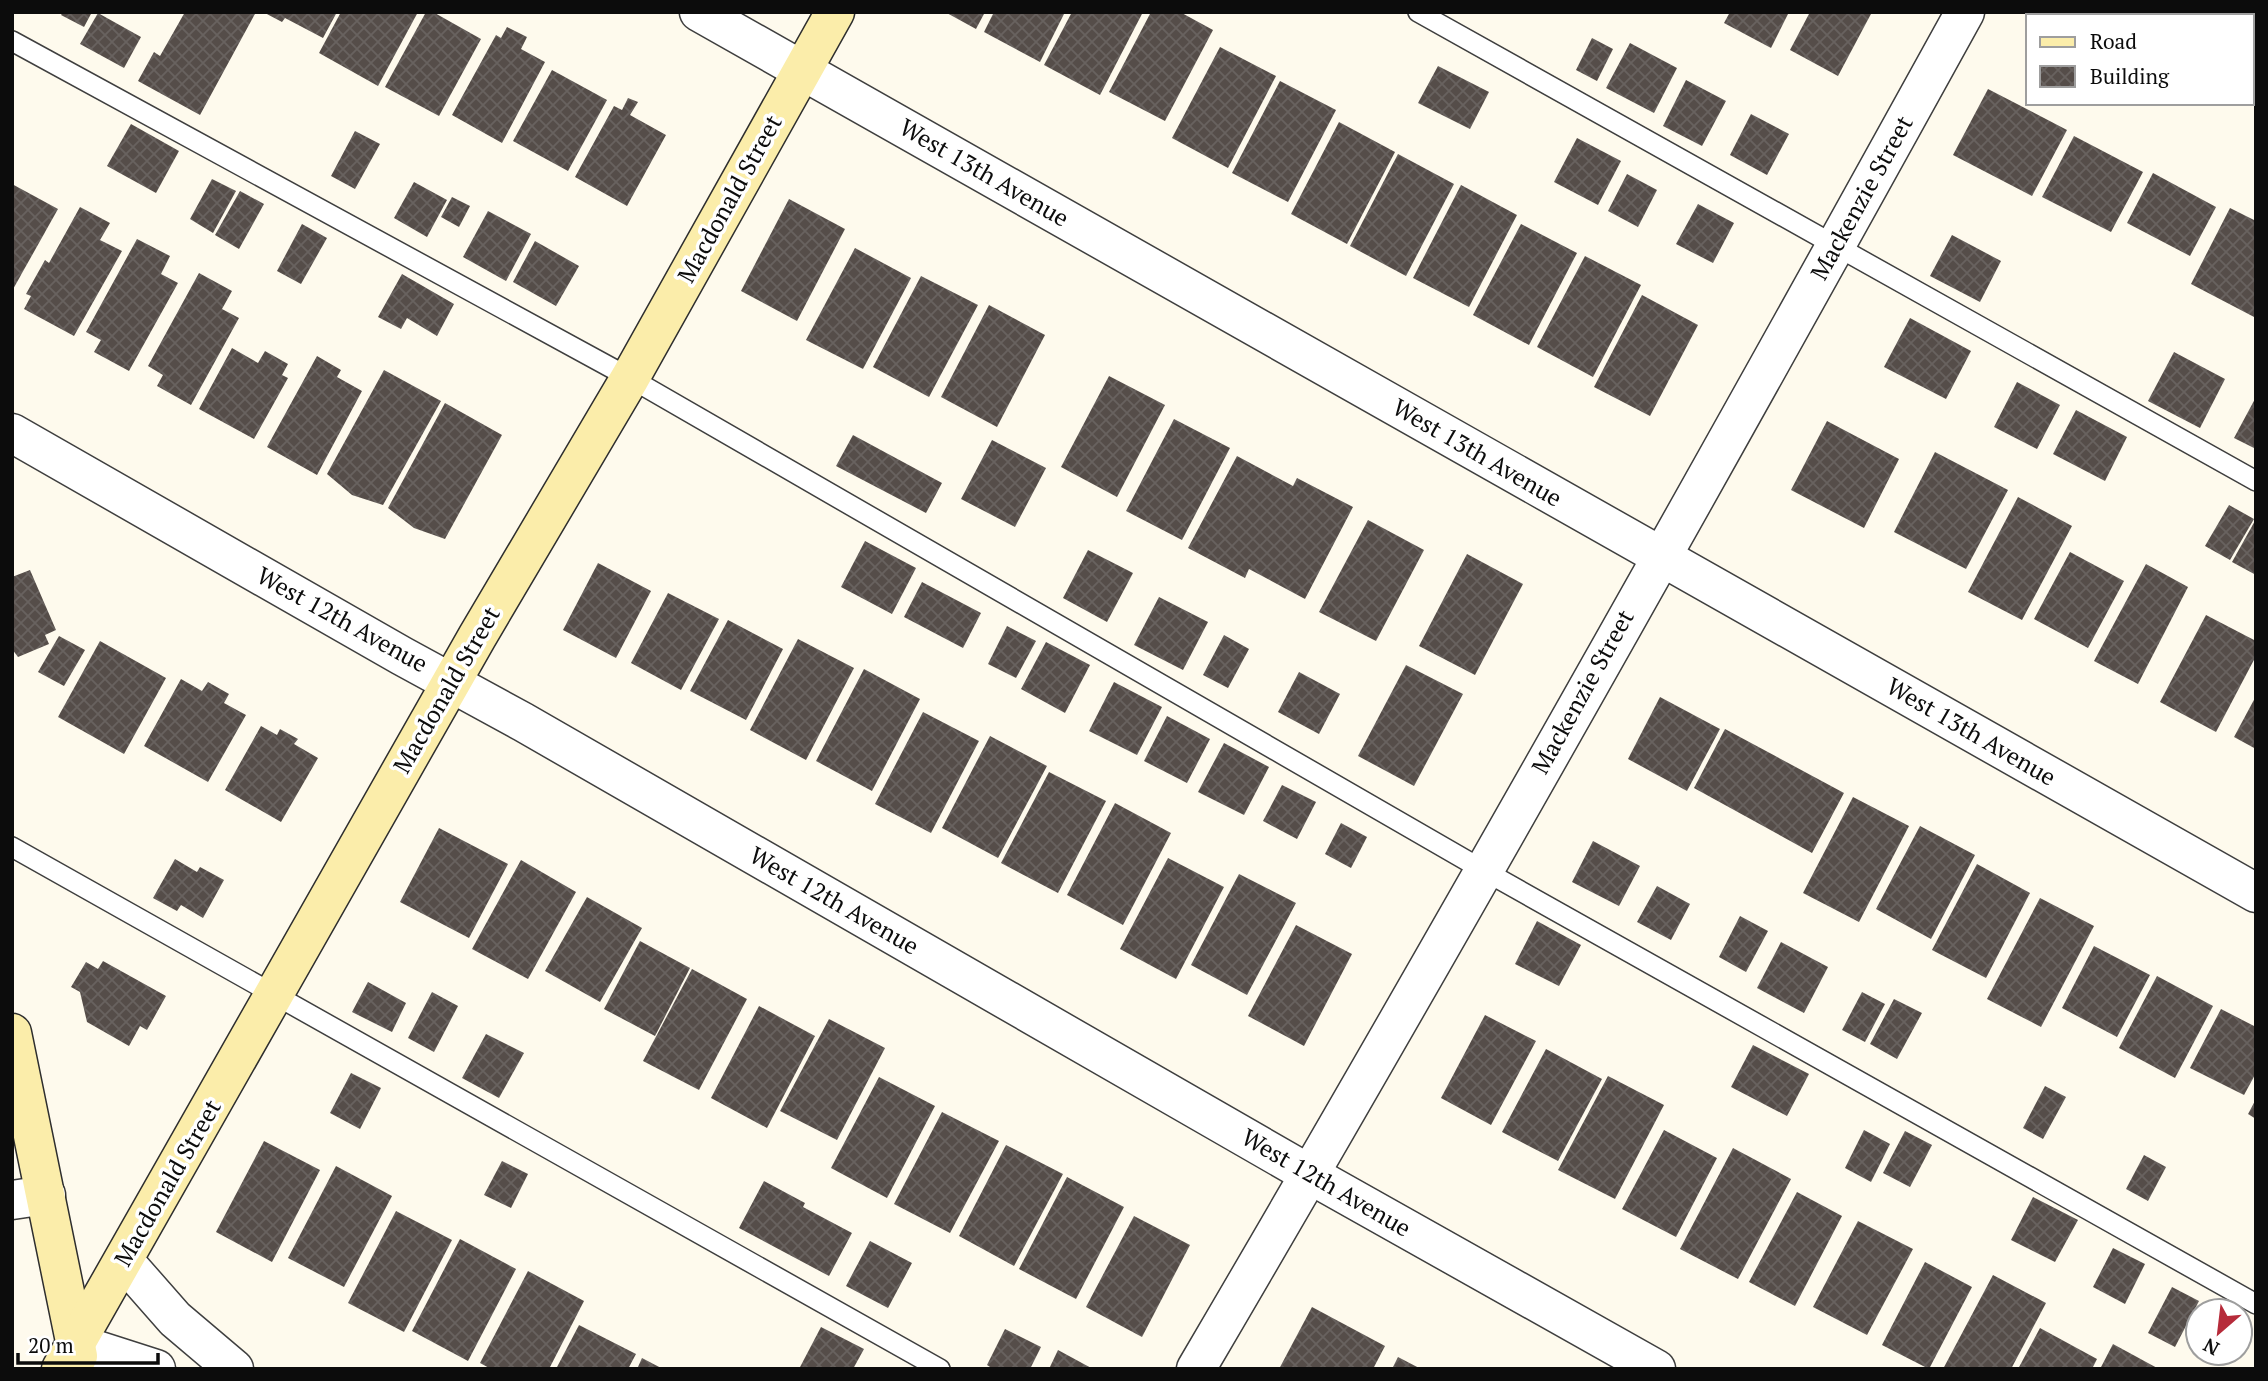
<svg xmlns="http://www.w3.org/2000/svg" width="2268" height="1381" viewBox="0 0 2268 1381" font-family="'PT Serif',serif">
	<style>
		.building { fill: url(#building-cross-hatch) }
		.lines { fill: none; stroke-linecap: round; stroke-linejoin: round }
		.lane-casing { stroke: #3f3f3f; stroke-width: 22 }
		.street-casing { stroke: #3f3f3f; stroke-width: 41 }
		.secondary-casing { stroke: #2e2e2e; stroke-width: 41 }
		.lane { stroke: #fff; stroke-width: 19 }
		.street { stroke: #fff; stroke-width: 38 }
		.secondary { stroke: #fbedaa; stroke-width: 38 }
		.labels { text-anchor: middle; stroke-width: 7; stroke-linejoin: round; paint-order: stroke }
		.street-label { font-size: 24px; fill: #0c0c0c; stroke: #fff }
	</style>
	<defs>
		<pattern id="building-cross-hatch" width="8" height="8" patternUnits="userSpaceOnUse" patternTransform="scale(1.75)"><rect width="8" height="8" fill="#554d49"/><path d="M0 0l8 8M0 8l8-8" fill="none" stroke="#68625f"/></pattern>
	</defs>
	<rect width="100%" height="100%" fill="#fefaed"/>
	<g class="building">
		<path d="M63,12h29l-8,15 -23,-12z"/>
		<path d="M185,12h71l-56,103 -62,-34 16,-29 6,4z"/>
		<path d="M263,12h74l-14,26 -38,-20 -3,4z"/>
		<path d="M341,12h77l-40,74 -59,-33z"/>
		<path d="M426,12h7l48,27 -42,77 -54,-29z"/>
		<path d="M945,12h40l-9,17z"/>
		<path d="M994,12h71l-25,50 -56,-30z"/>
		<path d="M1072,12h71l-43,83 -56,-30z"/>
		<path d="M1151,12h29l33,18 -48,91 -56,-29z"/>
		<path d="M1730,12h59l-18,36 -47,-25z"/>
		<path d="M1810,12h62l-34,64 -48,-26z"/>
		<path d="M98,13l43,24 -17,31 -44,-24z"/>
		<path d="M507,27l20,10 -6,12 24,13 -43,81 -50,-28 44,-80 5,3z"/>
		<path d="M1592,38l21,11 -16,32 -21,-11z"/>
		<path d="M1630,43l47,25 -23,45 -48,-25z"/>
		<path d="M1220,47l56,29 -48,92 -56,-30z"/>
		<path d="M1438,66l51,26 -19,37 -52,-26z"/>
		<path d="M552,70l55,30 -39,71 -55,-30z"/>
		<path d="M1686,80l40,21 -24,45 -39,-20z"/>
		<path d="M1280,81l56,29 -48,92 -56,-29z"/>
		<path d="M1988,89l79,41 -35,66 -79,-41z"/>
		<path d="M628,98l10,4 -8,13 36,20 -39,71 -52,-29 39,-71 8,4z"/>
		<path d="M1751,114l38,20 -22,41 -37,-20z"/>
		<path d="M1339,122l56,30 -48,92 -56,-30z"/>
		<path d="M131,124l48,27 -23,42 -49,-27z"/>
		<path d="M355,131l25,13 -25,45 -24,-13z"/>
		<path d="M2074,136l69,36 -32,60 -69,-35z"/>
		<path d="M1577,138l44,23 -23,44 -44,-23z"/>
		<path d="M1398,154l56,30 -48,92 -56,-30z"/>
		<path d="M2153,173l63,34 -26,49 -63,-33z"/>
		<path d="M1627,174l30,16 -19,37 -30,-16z"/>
		<path d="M212,179l24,12 -23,42 -23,-14z"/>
		<path d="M414,182l33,18 -20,37 -33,-19z"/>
		<path d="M12,184l46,25 -46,82z"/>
		<path d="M1461,185l56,30 -48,92 -56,-29z"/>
		<path d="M240,191l24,13 -25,45 -24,-14z"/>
		<path d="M452,197l18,9 -11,21 -18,-10z"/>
		<path d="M789,199l56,30 -48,92 -56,-30z"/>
		<path d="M1698,204l36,19 -21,40 -37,-19z"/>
		<path d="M80,207l30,16 -10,17 22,11 -48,85 -50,-27 7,-13 -5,-2 19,-34 4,3z"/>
		<path d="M2230,208l26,13v97l-65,-34z"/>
		<path d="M488,211l43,23 -25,47 -43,-24z"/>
		<path d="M302,224l25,14 -26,46 -24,-13z"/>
		<path d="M1521,224l56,29 -48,92 -56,-30z"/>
		<path d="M1952,235l49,26 -21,41 -50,-26z"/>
		<path d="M137,239l33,17 -9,18 17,9 -49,88 -35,-19 7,-12 -15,-8z"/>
		<path d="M535,241l44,25 -23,40 -43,-24z"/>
		<path d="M855,248l56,30 -48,91 -57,-29z"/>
		<path d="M1585,256l56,29 -48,92 -56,-30z"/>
		<path d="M199,273l33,18 -10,18 17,9 -48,87 -34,-19 6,-11 -15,-9z"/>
		<path d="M402,274l52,30 -17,32 -30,-18 -6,11 -23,-12z"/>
		<path d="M921,276l57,29 -49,92 -56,-30z"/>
		<path d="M1642,295l56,30 -48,91 -56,-29z"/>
		<path d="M989,305l56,30 -48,92 -56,-30z"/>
		<path d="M1910,318l61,33 -25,48 -62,-32z"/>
		<path d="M232,348l26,15 7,-12 23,13 -6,11 6,3 -34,61 -55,-30z"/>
		<path d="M2174,352l51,27 -25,49 -52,-27z"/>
		<path d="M317,356l24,14 -4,7 25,14 -45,84 -50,-28z"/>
		<path d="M384,370l57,31 -58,104 -31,-10 -25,-21z"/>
		<path d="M1109,376l56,29 -48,92 -56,-30z"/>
		<path d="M2017,382l43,23 -23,44 -43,-22z"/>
		<path d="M2256,397v52l-22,-11z"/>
		<path d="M445,403l57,32 -57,104 -31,-11 -26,-20z"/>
		<path d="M2076,410l51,27 -22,44 -52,-27z"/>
		<path d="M1174,419l56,29 -48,92 -56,-29z"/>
		<path d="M1827,421l72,38 -35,69 -73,-38z"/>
		<path d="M853,435l89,48 -16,30 -90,-47z"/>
		<path d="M992,440l54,28 -31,59 -54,-28z"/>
		<path d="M1935,452l73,38 -42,79 -72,-37z"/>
		<path d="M1237,456l56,30 4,-8 56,29 -48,92 -56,-30 -4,9 -57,-30z"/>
		<path d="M2018,497l54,29 -50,94 -54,-28z"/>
		<path d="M2229,505l25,14 -24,41 -25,-14z"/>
		<path d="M2256,519v56l-24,-13z"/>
		<path d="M1368,520l56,30 -48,91 -57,-29z"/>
		<path d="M865,541l51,27 -24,46 -51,-27z"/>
		<path d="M1088,550l45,23 -26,49 -44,-24z"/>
		<path d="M2070,552l54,29 -36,67 -54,-29z"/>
		<path d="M1467,554l56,30 -48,91 -56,-29z"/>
		<path d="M598,563l53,28 -35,67 -53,-28z"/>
		<path d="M2146,564l42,23 -50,97 -44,-23z"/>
		<path d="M30,570l26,60 -11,5 4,9 -31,13 -6,-8v-72z"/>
		<path d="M922,582l59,31 -18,35 -59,-31z"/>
		<path d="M668,593l51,26 -38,71 -50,-27z"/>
		<path d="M1159,597l49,25 -25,48 -49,-25z"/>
		<path d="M2206,615l50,26v15l-40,76 -56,-30z"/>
		<path d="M728,620l55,29 -37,71 -56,-29z"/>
		<path d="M1007,626l29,15 -20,37 -28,-14z"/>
		<path d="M1224,635l25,14 -21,39 -25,-13z"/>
		<path d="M59,636l26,14 -21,36 -26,-14z"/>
		<path d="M798,639l56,29 -48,92 -56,-30z"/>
		<path d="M100,641l66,37 -42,76 -66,-37z"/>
		<path d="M1046,642l44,23 -25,48 -44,-24z"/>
		<path d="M1406,665l57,29 -49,92 -56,-30z"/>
		<path d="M864,669l56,30 -48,92 -56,-30z"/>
		<path d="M1299,672l41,22 -21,40 -41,-22z"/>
		<path d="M181,679l21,12 6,-9 21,12 -5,9 22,12 -38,67 -64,-36z"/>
		<path d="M1114,682l48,25 -25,48 -48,-24z"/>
		<path d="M2256,696v53l-22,-12z"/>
		<path d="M1660,697l60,32 -33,62 -59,-32z"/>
		<path d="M923,712l56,29 -48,92 -56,-29z"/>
		<path d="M1167,716l43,23 -23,44 -43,-22z"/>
		<path d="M261,726l16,9 3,-6 18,10 -4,5 24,14 -37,64 -56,-32z"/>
		<path d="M1725,729l119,64 -32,60 -118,-65z"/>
		<path d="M990,736l57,30 -49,92 -56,-30z"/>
		<path d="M1224,743l45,24 -25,48 -46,-23z"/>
		<path d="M1049,772l57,29 -48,92 -57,-30z"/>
		<path d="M1282,785l34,17 -19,37 -34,-18z"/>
		<path d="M1853,797l56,29 -50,96 -56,-29z"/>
		<path d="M1115,803l56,30 -48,92 -56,-30z"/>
		<path d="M1341,823l26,14 -16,31 -26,-14z"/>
		<path d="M1920,826l55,29 -44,84 -55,-30z"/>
		<path d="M439,828l69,36 -39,74 -69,-36z"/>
		<path d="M1593,841l47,25 -21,40 -47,-24z"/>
		<path d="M1168,858l56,29 -48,92 -56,-30z"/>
		<path d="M175,859l22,13 3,-5 24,13 -21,38 -22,-13 -4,6 -24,-13z"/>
		<path d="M521,860l55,32 -48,87 -56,-30z"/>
		<path d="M1977,864l53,29 -44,85 -54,-28z"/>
		<path d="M1239,874l57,29 -49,92 -56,-30z"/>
		<path d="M1657,886l33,18 -19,36 -34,-18z"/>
		<path d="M587,897l55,31 -42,74 -55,-31z"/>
		<path d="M2040,898l54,28 -53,101 -54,-28z"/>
		<path d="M1740,916l28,15 -22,41 -27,-15z"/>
		<path d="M1537,921l44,24 -22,41 -44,-22z"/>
		<path d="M1296,925l56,29 -48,92 -56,-30z"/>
		<path d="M640,941l50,27 -35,68 -51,-27z"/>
		<path d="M1781,942l47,25 -24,46 -47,-25z"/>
		<path d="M2094,946l56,29 -33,62 -55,-29z"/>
		<path d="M103,961l63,35 -19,34 -7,-4 -11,20 -42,-24 -7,-30 -9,-5 15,-25 12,7z"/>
		<path d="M692,969l55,30 -48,91 -56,-29z"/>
		<path d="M2157,976l56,30 -38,72 -56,-30z"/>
		<path d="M368,982l38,21 -14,29 -40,-20z"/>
		<path d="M432,992l26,14 -24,46 -26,-14z"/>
		<path d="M1862,992l23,12 -20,38 -23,-12z"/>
		<path d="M1894,999l28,14 -25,46 -27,-15z"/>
		<path d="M759,1006l56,30 -48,92 -56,-30z"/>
		<path d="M2221,1009l35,18v46l-12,22 -54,-27z"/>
		<path d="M1485,1015l51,26 -45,84 -50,-27z"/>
		<path d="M829,1019l56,29 -48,92 -57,-29z"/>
		<path d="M486,1034l38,19 -25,45 -37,-20z"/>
		<path d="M1753,1045l56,29 -22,42 -56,-29z"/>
		<path d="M1546,1049l56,30 -44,82 -56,-29z"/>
		<path d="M351,1073l30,15 -21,41 -30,-16z"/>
		<path d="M1608,1076l56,29 -49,94 -57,-29z"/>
		<path d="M879,1077l56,29 -48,92 -56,-30z"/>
		<path d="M2045,1086l21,11 -23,42 -20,-11z"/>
		<path d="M2256,1099v20l-8,-5z"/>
		<path d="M942,1112l57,29 -49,92 -56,-29z"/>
		<path d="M1664,1130l53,28 -41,79 -54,-28z"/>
		<path d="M1864,1130l26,14 -19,38 -26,-14z"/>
		<path d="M1905,1131l27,14 -22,42 -27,-14z"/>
		<path d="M264,1141l56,29 -48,92 -56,-30z"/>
		<path d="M1006,1145l57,29 -49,92 -55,-30z"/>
		<path d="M1733,1148l58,31 -53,100 -58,-30z"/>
		<path d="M2144,1155l22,12 -18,34 -22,-12z"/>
		<path d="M502,1161l26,13 -17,34 -27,-13z"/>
		<path d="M336,1166l56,30 -48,91 -56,-29z"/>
		<path d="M1067,1177l57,30 -48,92 -57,-30z"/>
		<path d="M764,1181l41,22 -2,4 49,26 -23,43 -90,-48z"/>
		<path d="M1797,1192l45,24 -47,90 -46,-24z"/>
		<path d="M2033,1197l45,23 -23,42 -44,-22z"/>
		<path d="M396,1211l56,29 -48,92 -56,-29z"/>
		<path d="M1134,1216l56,29 -48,92 -56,-30z"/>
		<path d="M1858,1221l55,28 -46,86 -54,-28z"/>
		<path d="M460,1239l56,30 -48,92 -56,-30z"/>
		<path d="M870,1241l42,22 -24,45 -42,-22z"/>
		<path d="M2113,1248l32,16 -20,40 -32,-17z"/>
		<path d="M1925,1262l47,25 -43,82 -47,-24z"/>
		<path d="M528,1271l56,30 -35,68h-58l-11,-6z"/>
		<path d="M1993,1275l53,28 -35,66h-68z"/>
		<path d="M2172,1287l27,14 -24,46 -27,-14z"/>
		<path d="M1312,1307l73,39 -12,23h-94z"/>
		<path d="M579,1325l57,29 -8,15h-72z"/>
		<path d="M821,1327l43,22 -11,20h-54z"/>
		<path d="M2040,1328l57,31 -5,10h-74z"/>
		<path d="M1005,1329l36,18 -11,22h-37l-6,-4z"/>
		<path d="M2113,1344l46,25h-59z"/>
		<path d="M1058,1350l35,19h-44z"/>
		<path d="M1398,1357l23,12h-29z"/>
		<path d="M642,1358l21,11h-26z"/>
	</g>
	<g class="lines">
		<defs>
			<g id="lane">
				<path d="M1418,12l838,469"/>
				<path d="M12,41l618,337 853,492 773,434"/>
				<path d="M12,847l928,522"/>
			</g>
			<g id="street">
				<path d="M699,12l1557,881"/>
				<path d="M2133,12l7,4"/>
				<path d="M2252,79l4,2"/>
				<path d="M12,433l390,223 121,66 786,452 347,195"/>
				<path d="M12,1200l34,-5"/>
				<path d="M124,1261l51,58 59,50"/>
				<path d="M75,1343l81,26"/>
				<path d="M1196,1369c263,-448 518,-902 769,-1357"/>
			</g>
			<g id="secondary">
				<path d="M12,1033l66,323"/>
				<path d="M61,1369l416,-732 153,-259 205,-366"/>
			</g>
		</defs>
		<use href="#lane" class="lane-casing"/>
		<use href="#street" class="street-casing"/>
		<use href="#secondary" class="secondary-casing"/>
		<use href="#lane" class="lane"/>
		<use href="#street" class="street"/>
		<use href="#secondary" class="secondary"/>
	</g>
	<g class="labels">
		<g class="street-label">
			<text transform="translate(984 173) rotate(30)" y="8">West 13th Avenue</text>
			<text transform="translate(1862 198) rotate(-61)" y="8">Mackenzie Street</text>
			<text transform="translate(730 199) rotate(-61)" y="8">Macdonald Street</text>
			<text transform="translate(1477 453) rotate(30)" y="8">West 13th Avenue</text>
			<text transform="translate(342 620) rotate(29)" y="8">West 12th Avenue</text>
			<text transform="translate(447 690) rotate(-60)" y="8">Macdonald Street</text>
			<text transform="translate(1583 692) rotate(-61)" y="8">Mackenzie Street</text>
			<text transform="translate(1971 732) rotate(30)" y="8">West 13th Avenue</text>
			<text transform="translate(834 901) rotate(30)" y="8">West 12th Avenue</text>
			<text transform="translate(168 1183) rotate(-60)" y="8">Macdonald Street</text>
			<text transform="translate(1326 1183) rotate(30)" y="8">West 12th Avenue</text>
		</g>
	</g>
	<rect width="2268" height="1381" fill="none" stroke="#0c0c0c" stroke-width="28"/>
	<rect x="2026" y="14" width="228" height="91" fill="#ffffff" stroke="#9e9e9e" stroke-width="2"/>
	<rect x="2040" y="37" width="35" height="10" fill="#fbedaa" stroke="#9e9e9e" stroke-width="2"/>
	<text x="2090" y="49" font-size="21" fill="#0c0c0c">Road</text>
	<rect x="2040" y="66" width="35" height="21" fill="url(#building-cross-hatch)" stroke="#9e9e9e" stroke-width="2"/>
	<text x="2090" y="84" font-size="21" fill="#0c0c0c">Building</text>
	<g transform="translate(2219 1332) rotate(208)"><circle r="33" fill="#ffffff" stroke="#9e9e9e" stroke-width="2"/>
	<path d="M0-5L12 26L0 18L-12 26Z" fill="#b62b3a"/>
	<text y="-10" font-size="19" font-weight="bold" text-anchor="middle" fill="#0c0c0c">N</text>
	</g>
	<path d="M18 1353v10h140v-10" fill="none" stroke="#0c0c0c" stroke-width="3.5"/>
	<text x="28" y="1353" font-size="21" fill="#0c0c0c" stroke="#ffffff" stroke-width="5" paint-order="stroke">20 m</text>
</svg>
